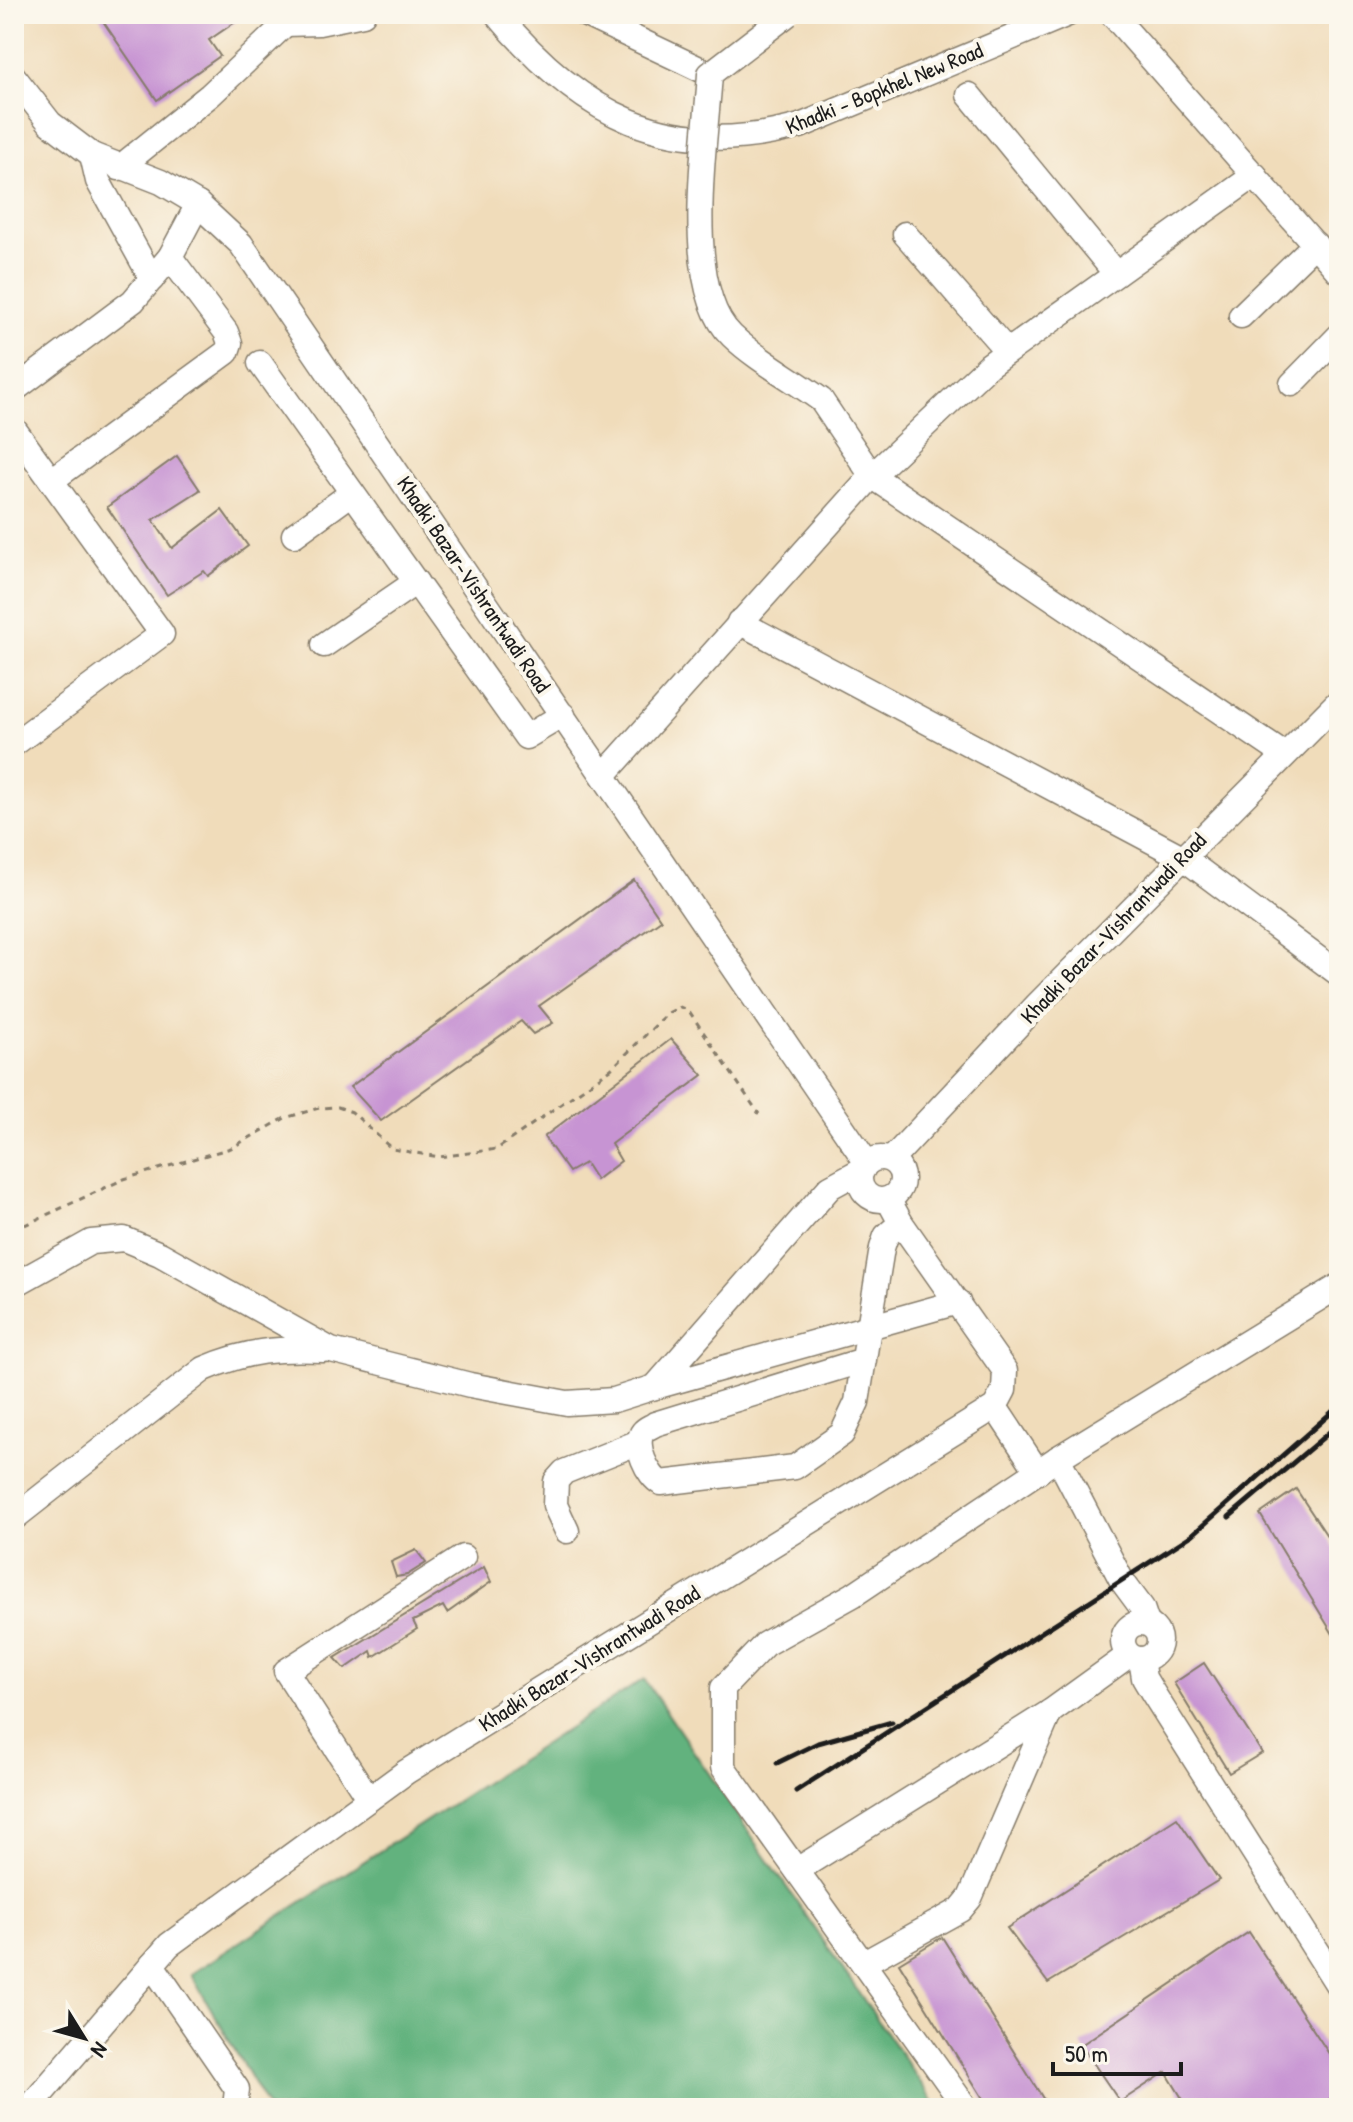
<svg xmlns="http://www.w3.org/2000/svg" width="1353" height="2122" viewBox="0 0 1353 2122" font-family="'Patrick Hand',sans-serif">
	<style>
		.forest { fill: #62b27e; stroke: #3f674d; stroke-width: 2 }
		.building { fill: #c794d3 }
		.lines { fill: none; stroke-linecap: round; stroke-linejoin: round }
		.minor-casing { stroke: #867c6b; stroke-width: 27 }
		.path { stroke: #867c6b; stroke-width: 3; stroke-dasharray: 6 6; stroke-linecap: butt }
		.minor { stroke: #fff; stroke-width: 24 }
		.rail { stroke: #1c1c1c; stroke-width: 5 }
		.minor-bridge-casing { stroke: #867c6b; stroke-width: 27; stroke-linecap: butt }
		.minor-bridge { stroke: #fff; stroke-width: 24 }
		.labels { text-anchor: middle; stroke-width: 8; stroke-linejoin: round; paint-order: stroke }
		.street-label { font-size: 22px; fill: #1c1c1c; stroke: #fbf7ec }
	</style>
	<rect width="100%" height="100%" fill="#fbf7ec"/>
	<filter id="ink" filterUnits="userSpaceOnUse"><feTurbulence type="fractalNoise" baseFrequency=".0125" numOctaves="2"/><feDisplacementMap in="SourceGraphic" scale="16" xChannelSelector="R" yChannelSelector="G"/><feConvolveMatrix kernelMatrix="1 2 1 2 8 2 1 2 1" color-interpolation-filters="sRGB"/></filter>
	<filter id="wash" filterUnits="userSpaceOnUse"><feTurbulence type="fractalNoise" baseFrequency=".006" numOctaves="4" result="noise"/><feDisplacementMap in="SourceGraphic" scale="32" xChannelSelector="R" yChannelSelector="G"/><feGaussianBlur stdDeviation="1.8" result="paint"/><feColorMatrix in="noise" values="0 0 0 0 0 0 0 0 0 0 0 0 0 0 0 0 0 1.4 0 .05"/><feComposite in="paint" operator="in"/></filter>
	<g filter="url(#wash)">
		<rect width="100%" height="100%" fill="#f0dcba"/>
		<path class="forest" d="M644,1679l294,429h-670l-77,-134z"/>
		<g id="blocks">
			<g class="building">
				<path d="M98,14h149l-38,26 11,16 -63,44z"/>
				<path d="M177,456l23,34 -47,30 19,28 50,-38 26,36 -40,30 -4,-5 -37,24 -60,-88z"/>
				<path d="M634,880l27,40 -122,86 14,17 -20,11 -12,-13 -140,100 -31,-34z"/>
				<path d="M671,1039l32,36 -92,69 10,17 -25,19 -11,-17 -16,9 -25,-35z"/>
				<path d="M1296,1489l43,65v90l-79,-130z"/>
				<path d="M416,1550l10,13 -19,12 -11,2 -5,-15z"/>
				<path d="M484,1567l7,15 -44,31 -4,-7 -30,15 4,8 -44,28 -2,-6 -26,18 -10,-11z"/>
				<path d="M1204,1663l58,90 -33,20 -55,-90z"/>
				<path d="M1177,1818l42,62 -171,103 -41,-55z"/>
				<path d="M1249,1932l90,137v24l-24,15h-127l-22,-36 -46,30 -39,-57z"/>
				<path d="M942,1937l107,171h-60l-90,-145z"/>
			</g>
		</g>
	</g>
	<g filter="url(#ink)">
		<use href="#blocks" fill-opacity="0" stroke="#867c6b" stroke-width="2"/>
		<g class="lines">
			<defs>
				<g id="minor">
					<path d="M497,14c84,101 171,148 303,112l268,-112"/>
					<path d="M584,14l126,60"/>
					<path d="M1112,14l227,258"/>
					<path d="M285,24l34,-1 44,-9"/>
					<path d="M14,77l36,46 42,32 69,27 37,22 43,40 626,919"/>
					<path d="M969,95l147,179"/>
					<path d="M92,155l6,26 54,98"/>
					<path d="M119,168l91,-73 86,-81"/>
					<path d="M905,234l102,117"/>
					<path d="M1241,316l74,-72"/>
					<path d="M260,363l266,374 37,-22"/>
					<path d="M1292,384l47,-48"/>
					<path d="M14,390l119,-89 37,-44 28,-53"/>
					<path d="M821,400l51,76 411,278"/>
					<path d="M14,429l148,205 -148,110"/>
					<path d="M52,480l175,-128 3,-9 -4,-11 -56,-75"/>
					<path d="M294,535l58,-42"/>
					<path d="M739,622l443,235 157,117"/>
					<path d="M324,645l92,-63"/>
					<path d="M604,775l268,-299 117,-111 266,-190"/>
					<circle cx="881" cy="1179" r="21"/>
					<path d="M891,1160l146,-155 302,-304"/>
					<path d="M14,1285l77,-43 33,-3 36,15 171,96 139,35 97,18 47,-3 41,-13 175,-200 33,-18"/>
					<path d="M864,1360l-209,64c-4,3 -9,4 -12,8 -10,12 5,45 18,51l134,-16 47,-33 15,-32 25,-154 4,-12 15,-13"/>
					<path d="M655,1387l303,-85"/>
					<path d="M995,1407l43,65"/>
					<path d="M1058,1458l64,123 20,27 5,15"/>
					<path d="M14,1518l190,-149c44,-19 73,-21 120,-19"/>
					<path d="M567,1531l-12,-26 1,-24 8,-9 75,-30"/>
					<circle cx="1141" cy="1641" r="18"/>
					<path d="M1141,1659l3,19 9,15 186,294"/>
					<path d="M369,1799l-83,-128 177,-114"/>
					<path d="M797,1870l253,-158 79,-57"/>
					<path d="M864,1963l96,-53 10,-12 80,-186"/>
					<path d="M152,1965l85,124 -2,19"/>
					<path d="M29,2108l140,-163 237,-173 589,-365 9,-17 1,-19 -104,-148 -13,-24"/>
					<path d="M966,2108l-243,-341v-79l42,-44 88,-49 205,-137 281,-172"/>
				</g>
			</defs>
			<use href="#minor" class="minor-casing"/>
			<path class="path" d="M14,1230l110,-51 107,-31 54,-30 34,-10 19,-1 14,5 40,37 47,8 58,-8 114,-80 57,-56 12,-6 9,4 70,103"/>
			<use href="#minor" class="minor"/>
			<g class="rail">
				<path d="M1229,1517l110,-93"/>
				<path d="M777,1763l41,-20 74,-21"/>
				<path d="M796,1791l396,-256 147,-129"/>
			</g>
			<defs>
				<path id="minor-bridge" d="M788,14l-78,60c-4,67 -29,214 22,262 25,24 61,43 89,64"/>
			</defs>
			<use href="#minor-bridge" class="minor-bridge-casing"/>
			<use href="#minor-bridge" class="minor-bridge"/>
		</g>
	</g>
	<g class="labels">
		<g class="street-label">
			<text transform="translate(884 88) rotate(-22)" y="8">Khadki - Bopkhel New Road</text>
			<text transform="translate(474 584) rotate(56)" y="8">Khadki Bazar-Vishrantwadi Road</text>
			<text transform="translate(1113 928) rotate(-46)" y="8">Khadki Bazar-Vishrantwadi Road</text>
			<text transform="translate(589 1658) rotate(-32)" y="8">Khadki Bazar-Vishrantwadi Road</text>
		</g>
	</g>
	<rect width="1353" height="2122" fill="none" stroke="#fbf7ec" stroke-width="48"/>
	<g transform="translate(84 2038) rotate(127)" stroke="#fbf7ec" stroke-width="6" paint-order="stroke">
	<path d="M0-6L14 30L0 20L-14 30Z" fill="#1c1c1c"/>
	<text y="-12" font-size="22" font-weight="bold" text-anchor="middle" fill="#1c1c1c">N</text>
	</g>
	<path d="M1053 2062v12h128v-12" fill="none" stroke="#1c1c1c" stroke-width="4"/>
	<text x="1065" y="2062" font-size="24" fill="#1c1c1c" stroke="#fbf7ec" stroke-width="6" paint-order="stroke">50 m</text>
</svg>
